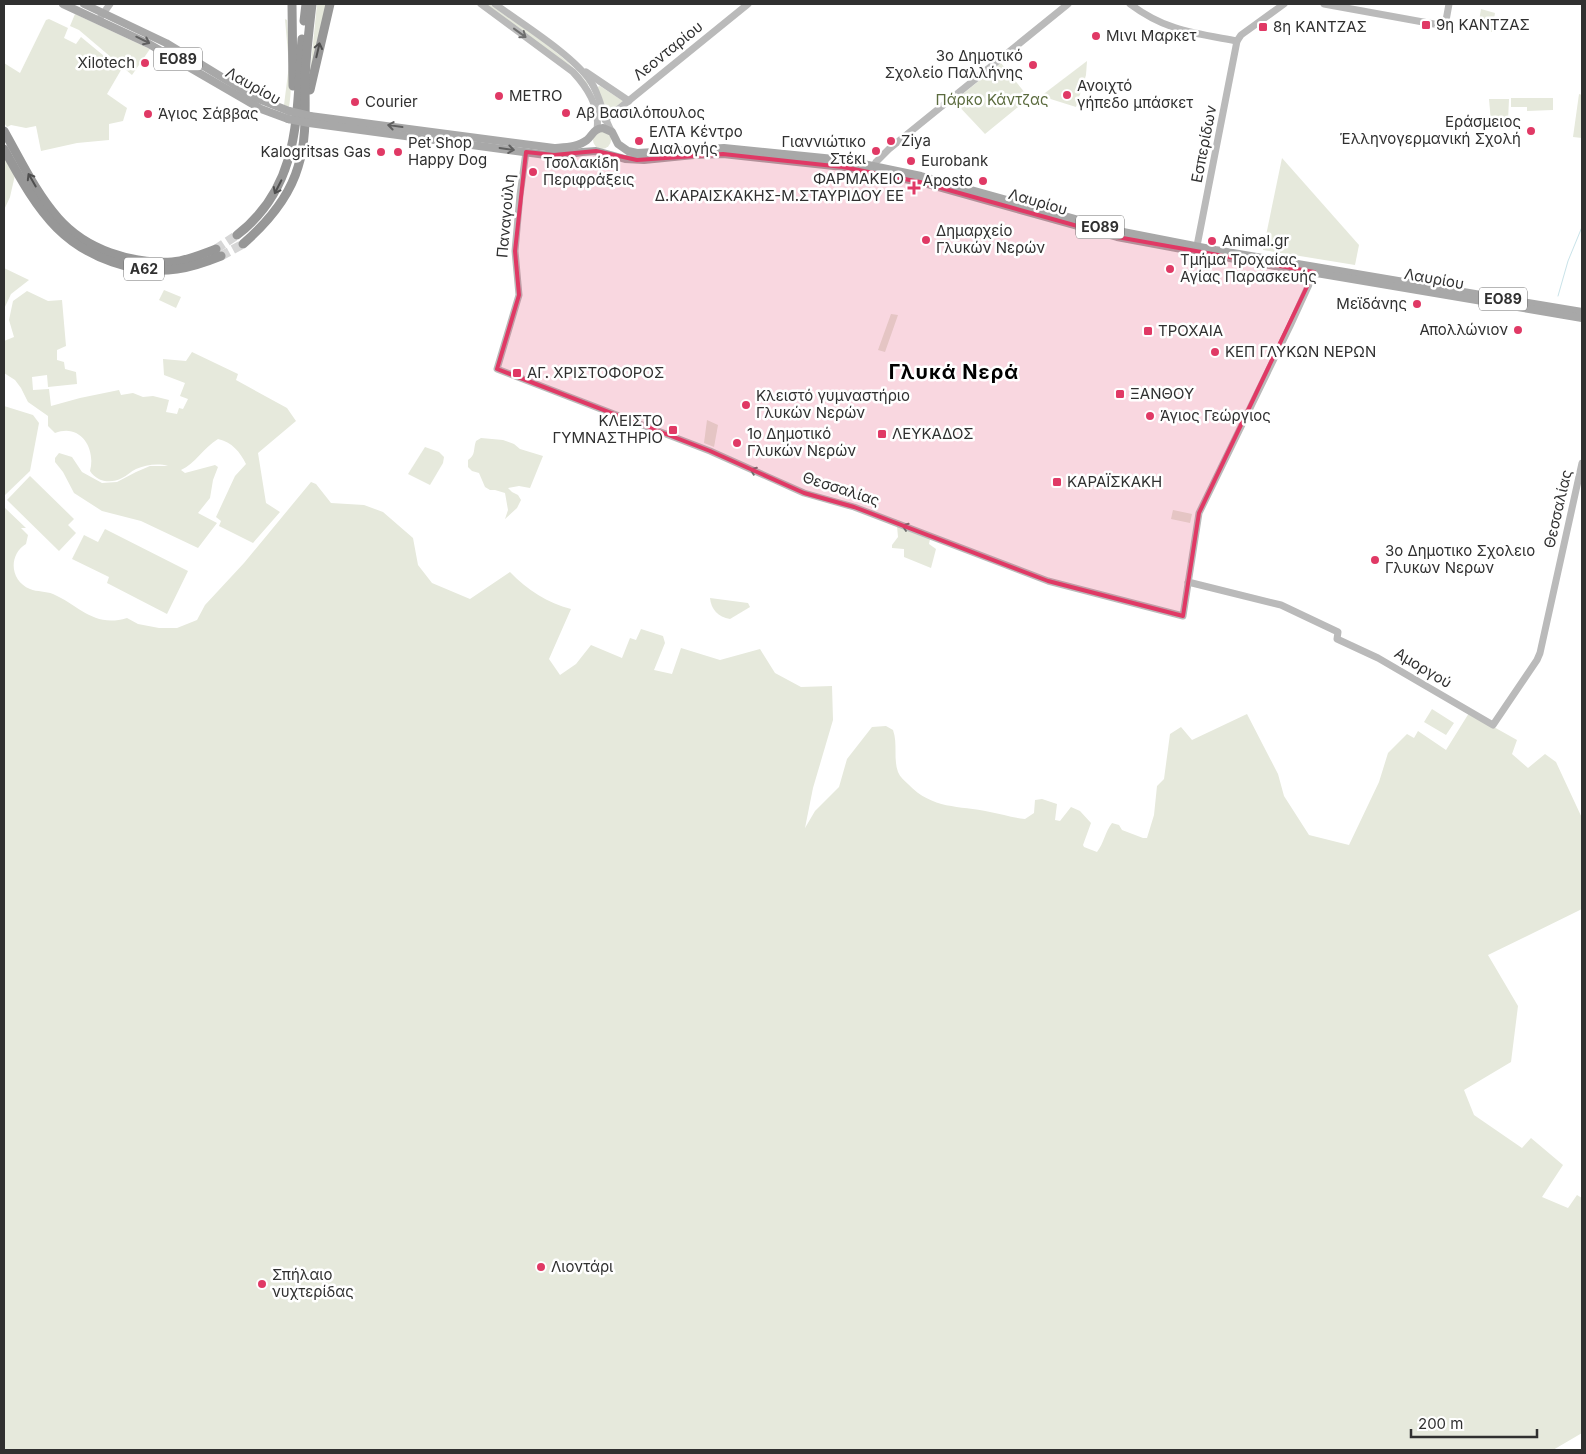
<svg xmlns="http://www.w3.org/2000/svg" width="1586" height="1454" viewBox="0 0 1586 1454" font-family="Inter,sans-serif">
	<style>
		.green { fill: #e6e9dc }
		.lines { fill: none; stroke-linecap: round; stroke-linejoin: round }
		.stream { stroke: #c9e3e9; stroke-width: 1 }
		.highway-tunnel { stroke: #d6d6d6; stroke-width: 9; stroke-dasharray: 9 4.5; stroke-linecap: butt }
		.secondary { stroke: #bababa; stroke-width: 7 }
		.primary { stroke: #a8a8a8; stroke-width: 8 }
		.highway { stroke: #979797; stroke-width: 9 }
		.primary-bridge { stroke: #a8a8a8; stroke-width: 8 }
		.oneway { stroke: #6e6e6e }
		.oneway2 { stroke: #606060 }
		.oneway3 { stroke: #4f4f4f }
		.marked { fill: #e03965; fill-opacity: 0.2; stroke: #e03965; stroke-width: 4; stroke-linejoin: round }
		.poi-dot { fill: #e03965; stroke: #fff; stroke-width: 2 }
		.labels { text-anchor: middle; stroke-width: 5; stroke-linejoin: round; paint-order: stroke }
		.shield { fill: #fff; stroke: #6e6e6e; stroke-width: 1 }
		.shield-label { font-size: 14px; font-weight: bold; fill: #303030 }
		.poi-label { font-size: 15px; fill: #303030; stroke: #fff; text-anchor: start }
		.street-label { font-size: 15px; fill: #303030; stroke: #fff }
		.park-label { font-size: 15px; fill: #5b6b3e; stroke: #fff }
		.district-label { font-size: 20px; font-weight: bold; letter-spacing: 1px; fill: #000; stroke: #fff }
	</style>
	<rect width="100%" height="100%" fill="#fff"/>
	<g class="green">
		<path d="M317,4h10l-17,69z"/>
		<path d="M485,4h4c31,22 77,50 99,80v3z"/>
		<path d="M1481,9l14,4 -3,19 -14,-5z"/>
		<path d="M75,14l75,35 -18,26 -53,-45 -9,-4z"/>
		<path d="M49,19l19,9 -4,10 12,6 5,-7 40,33 -14,24 20,14 -4,13 -14,3v16l-32,3 -36,8 -5,-25 -10,2 -15,-3 -4,2 -3,-4v-60l16,10 26,-53z"/>
		<path d="M285,19l2,1c2,29 7,59 2,87l-5,-2 5,-40z"/>
		<path d="M1087,61l-1,14 -10,32 -35,-11z"/>
		<path d="M1001,63l28,35 -44,36 -31,-33z"/>
		<path d="M600,86l23,15 -16,13 -10,-27z"/>
		<path d="M1579,94l3,1v43l-9,-1z"/>
		<path d="M1511,98h42v12l-26,1v-4h-16z"/>
		<path d="M1489,99h20l-1,22 -17,1z"/>
		<circle cx="602" cy="140" r="9"/>
		<path d="M4,155l11,20 -5,22 -6,13z"/>
		<path d="M1282,158l77,87 -4,20 -92,-15z"/>
		<path d="M4,268l25,12 -18,14 -7,15z"/>
		<path d="M164,290l17,7 -5,11 -17,-8z"/>
		<path d="M27,291l21,10 14,-1 4,46 -9,4v10l7,2 1,7 11,3 1,12 -29,3 -1,-12 -15,2 1,13 16,-1 2,17 29,-8 39,-8 2,5 12,-2 10,4 10,-1 16,4 -3,12 11,2 2,-6 4,1 5,-10 -8,-3 5,-13 -21,-8 -1,-16 23,2 6,-9 46,22 -2,6 51,28 9,13 -38,32 8,50 14,9 -27,31 -34,-17 2,-5 -5,-4 19,-41 11,-12c-6,-12 -14,-22 -28,-25 -14,8 -23,25 -37,31l4,3 30,-8 3,2 -5,13 -3,18 -12,15 19,10 -19,25 -57,-27 -39,-10 -28,-18 -11,-21 -8,-10v-4l4,-5 13,4 10,15 20,11 15,-1 19,-10 14,-6h18c-10,-3 -23,-1 -32,3 -5,2 -9,7 -14,9 -11,6 -25,4 -32,-7 6,-22 -9,-48 -35,-38l-7,-7v-10l-20,-14 -7,-14 -6,-8 -11,-7v-32l10,-4 -5,-17 4,-19z"/>
		<path d="M891,314l7,1 -13,37 -7,-2z"/>
		<path d="M4,406l29,9 6,8 -9,48 -26,25z"/>
		<path d="M707,420l11,5 -4,22 -10,-4z"/>
		<path d="M481,438l22,2 11,4 6,5 23,7 -13,32 -11,-2 -11,2 4,4 6,3 3,5 -4,8 -12,11 3,-9 -3,-17 -10,-3h-5l-5,-3 -6,-14 -7,-2 -4,-4v-7c8,-5 5,-11 8,-19z"/>
		<path d="M425,447l14,5 5,5 -1,6 -13,22 -22,-11z"/>
		<path d="M30,476l44,43 -6,6 8,8 -17,18 -52,-51z"/>
		<path d="M311,482l5,2 15,19 33,2 19,7 30,26 5,27 14,18 38,16 40,-27c17,18 38,31 61,37l-22,50 11,16 16,-11 15,-19 31,13 8,-20 6,2 5,-11 22,7 2,7 -11,27 18,4 9,-26 39,12 40,-11 15,24 26,14 31,-1 1,34 -20,68 -8,40 10,-17 24,-24 8,-28 25,-32 14,-1 7,4c5,14 0,28 5,42 2,5 6,8 10,12 25,26 50,21 82,28 12,2 23,6 35,7l9,-6 1,-13 7,-1 15,5 -2,16 5,1 11,-14 9,4 11,12 -8,22 1,2 13,5c7,-9 8,-20 15,-29l7,2 3,5 21,8h4l7,-23 3,-29 7,-7 6,-45 11,-7 11,13 55,-26 31,60 6,22 25,39 40,10 30,-63 9,-29 19,-19 7,4 4,-7 28,19 23,-37 48,27 -5,14 16,14 17,-14 11,8 26,56v91l-94,46 30,51 -7,56 -47,28 10,25 48,33 9,-10 32,27 -21,32 26,11 9,-13 5,3v235l-29,17h-1549v-943l22,21h-5l7,7 -2,9c-18,11 -16,37 4,45 7,3 16,2 23,5 27,12 41,34 74,24l11,6 21,4h18l20,-8 8,-15 39,-42z"/>
		<path d="M1173,510l19,4 -2,9 -19,-4z"/>
		<path d="M897,526l33,13 -1,5 7,5 -5,19 -27,-11v-8l-12,-1v-3l6,-8z"/>
		<path d="M105,529l83,42 -21,43 -60,-31 2,-6 -37,-18 12,-24 14,7z"/>
		<path d="M710,598l38,5 2,4 -20,12c-12,-2 -19,-10 -20,-21z"/>
		<path d="M1432,709l22,14 -8,12 -22,-13z"/>
	</g>
	<g class="lines">
		<path class="stream" d="M1558,296l10,-35 14,-34"/>
		<g class="highway-tunnel">
			<path d="M216,249l21,-14"/>
			<path d="M221,256l22,-12"/>
		</g>
		<g class="secondary">
			<path d="M481,4l92,68c14,15 27,36 24,57"/>
			<path d="M495,4c27,20 78,51 96,78 10,15 11,34 21,50"/>
			<path d="M1130,4c36,27 64,29 107,37"/>
			<path d="M1324,4l121,22 4,-22"/>
			<path d="M100,18l10,-14"/>
			<path d="M586,72l43,29"/>
			<path d="M605,120l143,-116"/>
			<path d="M526,152l-6,43 -5,56 4,44 -22,74 213,82 94,42 50,14 194,74 135,35 16,-103 91,-187 22,-48 3,-10"/>
			<path d="M872,169l4,-7 13,-13 179,-145"/>
			<path d="M1196,251l41,-210 4,-6 43,-31"/>
			<path d="M1188,582l93,23 57,27 -1,7 41,19 115,67 44,-65 3,-7 42,-190"/>
		</g>
		<g class="primary">
			<path d="M63,4l86,40 112,65 27,10"/>
			<path d="M84,4l82,39 90,55 33,13"/>
			<path d="M310,116l244,32c11,-1 24,-1 33,-8 6,-5 6,-11 16,-12l9,4 6,12 10,7 9,2 87,-5 120,12 77,16 197,55 97,19 367,62"/>
			<path d="M309,123l237,32h17l19,-3 14,-1 29,8 19,1 50,-5 29,-1 120,13 77,15 197,55 134,25 331,56"/>
		</g>
		<g class="highway">
			<path d="M292,4l1,82"/>
			<path d="M304,21l2,-17"/>
			<path d="M310,90l20,-86"/>
			<path d="M4,131c17,30 32,62 54,87 28,32 73,46 114,44 15,-1 30,-8 44,-13"/>
			<path d="M4,149c15,27 31,57 53,79 30,30 78,47 120,41 15,-2 29,-7 44,-13"/>
			<path d="M237,235c65,-50 59,-122 65,-196"/>
			<path d="M243,244c24,-21 46,-46 55,-77 9,-27 7,-58 7,-87 1,-25 4,-51 7,-76"/>
		</g>
		<g class="primary-bridge">
			<path d="M289,111l21,5"/>
			<path d="M288,119l21,4"/>
		</g>
	</g>
	<defs><path id="oneway-shaft" d="M-6 0H5M1.5-3L5.5 0L1.5 3" fill="none" stroke-width="1.6" stroke-linecap="round" stroke-linejoin="round" transform="scale(1.25)"/></defs>
	<g class="oneway">
		<use href="#oneway-shaft" transform="translate(520 33) rotate(36)"/>
		<use href="#oneway-shaft" transform="translate(757 472) rotate(-156)"/>
		<use href="#oneway-shaft" transform="translate(909 528) rotate(-159)"/>
	</g>
	<g class="oneway2">
		<use href="#oneway-shaft" transform="translate(143 40) rotate(26)"/>
		<use href="#oneway-shaft" transform="translate(395 126) rotate(-172)"/>
		<use href="#oneway-shaft" transform="translate(507 149) rotate(8)"/>
	</g>
	<g class="oneway3">
		<use href="#oneway-shaft" transform="translate(318 50) rotate(-77)"/>
		<use href="#oneway-shaft" transform="translate(32 180) rotate(-120)"/>
		<use href="#oneway-shaft" transform="translate(278 187) rotate(117)"/>
	</g>
	<path class="marked" d="M596,151l41,9 86,-6 120,13 77,15 197,55 197,35 -115,241 -16,103 -135,-35 -194,-74 -50,-14 -94,-42 -213,-82 22,-74 -4,-44 11,-99 28,3z"/>
	<g class="poi-dot">
		<rect x="1421" y="20" width="10" height="10" rx="2.5"/>
		<rect x="1258" y="22" width="10" height="10" rx="2.5"/>
		<circle cx="1096" cy="36" r="5"/>
		<circle cx="145" cy="63" r="5"/>
		<circle cx="1033" cy="65" r="5"/>
		<circle cx="1067" cy="95" r="5"/>
		<circle cx="499" cy="96" r="5"/>
		<circle cx="355" cy="102" r="5"/>
		<circle cx="566" cy="113" r="5"/>
		<circle cx="148" cy="114" r="5"/>
		<circle cx="1531" cy="131" r="5"/>
		<circle cx="639" cy="141" r="5"/>
		<circle cx="891" cy="141" r="5"/>
		<circle cx="876" cy="151" r="5"/>
		<circle cx="381" cy="152" r="5"/>
		<circle cx="398" cy="152" r="5"/>
		<circle cx="911" cy="161" r="5"/>
		<circle cx="533" cy="172" r="5"/>
		<circle cx="983" cy="181" r="5"/>
		<path d="M911.5 180.5h5v5h5v5h-5v5h-5v-5h-5v-5h5z"/>
		<circle cx="926" cy="240" r="5"/>
		<circle cx="1212" cy="241" r="5"/>
		<circle cx="1170" cy="269" r="5"/>
		<circle cx="1417" cy="304" r="5"/>
		<circle cx="1518" cy="330" r="5"/>
		<rect x="1143" y="326" width="10" height="10" rx="2.5"/>
		<circle cx="1215" cy="352" r="5"/>
		<rect x="512" y="368" width="10" height="10" rx="2.5"/>
		<rect x="1115" y="389" width="10" height="10" rx="2.5"/>
		<circle cx="746" cy="405" r="5"/>
		<circle cx="1150" cy="416" r="5"/>
		<rect x="668" y="425" width="10" height="10" rx="2.5"/>
		<rect x="877" y="429" width="10" height="10" rx="2.5"/>
		<circle cx="737" cy="443" r="5"/>
		<rect x="1052" y="477" width="10" height="10" rx="2.5"/>
		<circle cx="1375" cy="560" r="5"/>
		<circle cx="541" cy="1267" r="5"/>
		<circle cx="262" cy="1284" r="5"/>
	</g>
	<g class="labels">
		<g class="shield">
			<rect x="154" y="47.5" width="48" height="23" rx="4"/>
			<rect x="1076" y="215.5" width="48" height="23" rx="4"/>
			<rect x="124" y="257.5" width="40" height="23" rx="4"/>
			<rect x="1479" y="287.5" width="48" height="23" rx="4"/>
		</g>
		<g class="shield-label">
			<text x="178" y="64">ΕΟ89</text>
			<text x="1100" y="232">ΕΟ89</text>
			<text x="144" y="274">Α62</text>
			<text x="1503" y="304">ΕΟ89</text>
		</g>
		<g class="poi-label">
			<text x="1436" y="30">9η ΚΑΝΤΖΑΣ</text>
			<text x="1273" y="32">8η ΚΑΝΤΖΑΣ</text>
			<text x="1106" y="41">Μινι Μαρκετ</text>
			<text x="1023" y="61" text-anchor="end">3ο Δημοτικό<tspan x="1023" dy="17">Σχολείο Παλλήνης</tspan></text>
			<text x="135" y="68" text-anchor="end">Xilotech</text>
			<text x="1077" y="91">Ανοιχτό<tspan x="1077" dy="17">γήπεδο μπάσκετ</tspan></text>
			<text x="509" y="101">METRO</text>
			<text x="365" y="107">Courier</text>
			<text x="576" y="118">Αβ Βασιλόπουλος</text>
			<text x="158" y="119">Άγιος Σάββας</text>
			<text x="1521" y="127" text-anchor="end">Εράσμειος<tspan x="1521" dy="17">Έλληνογερμανική Σχολή</tspan></text>
			<text x="649" y="137">ΕΛΤΑ Κέντρο<tspan x="649" dy="17">Διαλογής</tspan></text>
			<text x="901" y="146">Ziya</text>
			<text x="866" y="147" text-anchor="end">Γιαννιώτικο<tspan x="866" dy="17">Στέκι</tspan></text>
			<text x="408" y="148">Pet Shop<tspan x="408" dy="17">Happy Dog</tspan></text>
			<text x="371" y="157" text-anchor="end">Kalogritsas Gas</text>
			<text x="921" y="166">Eurobank</text>
			<text x="543" y="168">Τσολακίδη<tspan x="543" dy="17">Περιφράξεις</tspan></text>
			<text x="904" y="184" text-anchor="end">ΦΑΡΜΑΚΕΙΟ<tspan x="904" dy="17">Δ.ΚΑΡΑΙΣΚΑΚΗΣ-Μ.ΣΤΑΥΡΙΔΟΥ ΕΕ</tspan></text>
			<text x="973" y="186" text-anchor="end">Aposto</text>
			<text x="936" y="236">Δημαρχείο<tspan x="936" dy="17">Γλυκών Νερών</tspan></text>
			<text x="1222" y="246">Animal.gr</text>
			<text x="1180" y="265">Τμήμα Τροχαίας<tspan x="1180" dy="17">Αγίας Παρασκευής</tspan></text>
			<text x="1407" y="309" text-anchor="end">Μεϊδάνης</text>
			<text x="1508" y="335" text-anchor="end">Απολλώνιον</text>
			<text x="1158" y="336">ΤΡΟΧΑΙΑ</text>
			<text x="1225" y="357">ΚΕΠ ΓΛΥΚΩΝ ΝΕΡΩΝ</text>
			<text x="527" y="378">ΑΓ. ΧΡΙΣΤΟΦΟΡΟΣ</text>
			<text x="1130" y="399">ΞΑΝΘΟΥ</text>
			<text x="756" y="401">Κλειστό γυμναστήριο<tspan x="756" dy="17">Γλυκών Νερών</tspan></text>
			<text x="1160" y="421">Άγιος Γεώργιος</text>
			<text x="663" y="426" text-anchor="end">ΚΛΕΙΣΤΟ<tspan x="663" dy="17">ΓΥΜΝΑΣΤΗΡΙΟ</tspan></text>
			<text x="747" y="439">1ο Δημοτικό<tspan x="747" dy="17">Γλυκών Νερών</tspan></text>
			<text x="892" y="439">ΛΕΥΚΑΔΟΣ</text>
			<text x="1067" y="487">ΚΑΡΑΪΣΚΑΚΗ</text>
			<text x="1385" y="556">3o Δημοτικο Σχολειο<tspan x="1385" dy="17">Γλυκων Νερων</tspan></text>
			<text x="551" y="1272">Λιοντάρι</text>
			<text x="272" y="1280">Σπήλαιο<tspan x="272" dy="17">νυχτερίδας</tspan></text>
		</g>
		<g class="street-label">
			<text transform="translate(668 51) rotate(-39)" y="5">Λεονταρίου</text>
			<text transform="translate(253 86) rotate(29)" y="5">Λαυρίου</text>
			<text transform="translate(1204 144) rotate(-79)" y="5">Εσπερίδων</text>
			<text transform="translate(1038 202) rotate(16)" y="5">Λαυρίου</text>
			<text transform="translate(506 216) rotate(-85)" y="5">Παναγούλη</text>
			<text transform="translate(1434 279) rotate(10)" y="5">Λαυρίου</text>
			<text transform="translate(841 489) rotate(18)" y="5">Θεσσαλίας</text>
			<text transform="translate(1558 509) rotate(-77)" y="5">Θεσσαλίας</text>
			<text transform="translate(1423 668) rotate(31)" y="5">Αμοργού</text>
		</g>
		<g class="park-label">
			<text x="992" y="105">Πάρκο Κάντζας</text>
		</g>
		<g class="district-label">
			<text x="954" y="379">Γλυκά Νερά</text>
		</g>
	</g>
	<rect width="1586" height="1454" fill="none" stroke="#303030" stroke-width="10"/>
	<path d="M1411 1429v8h126v-8" fill="none" stroke="#303030" stroke-width="2.5"/>
	<text x="1418" y="1429" font-size="15" fill="#303030" stroke="#ffffff" stroke-width="4" paint-order="stroke">200 m</text>
</svg>
